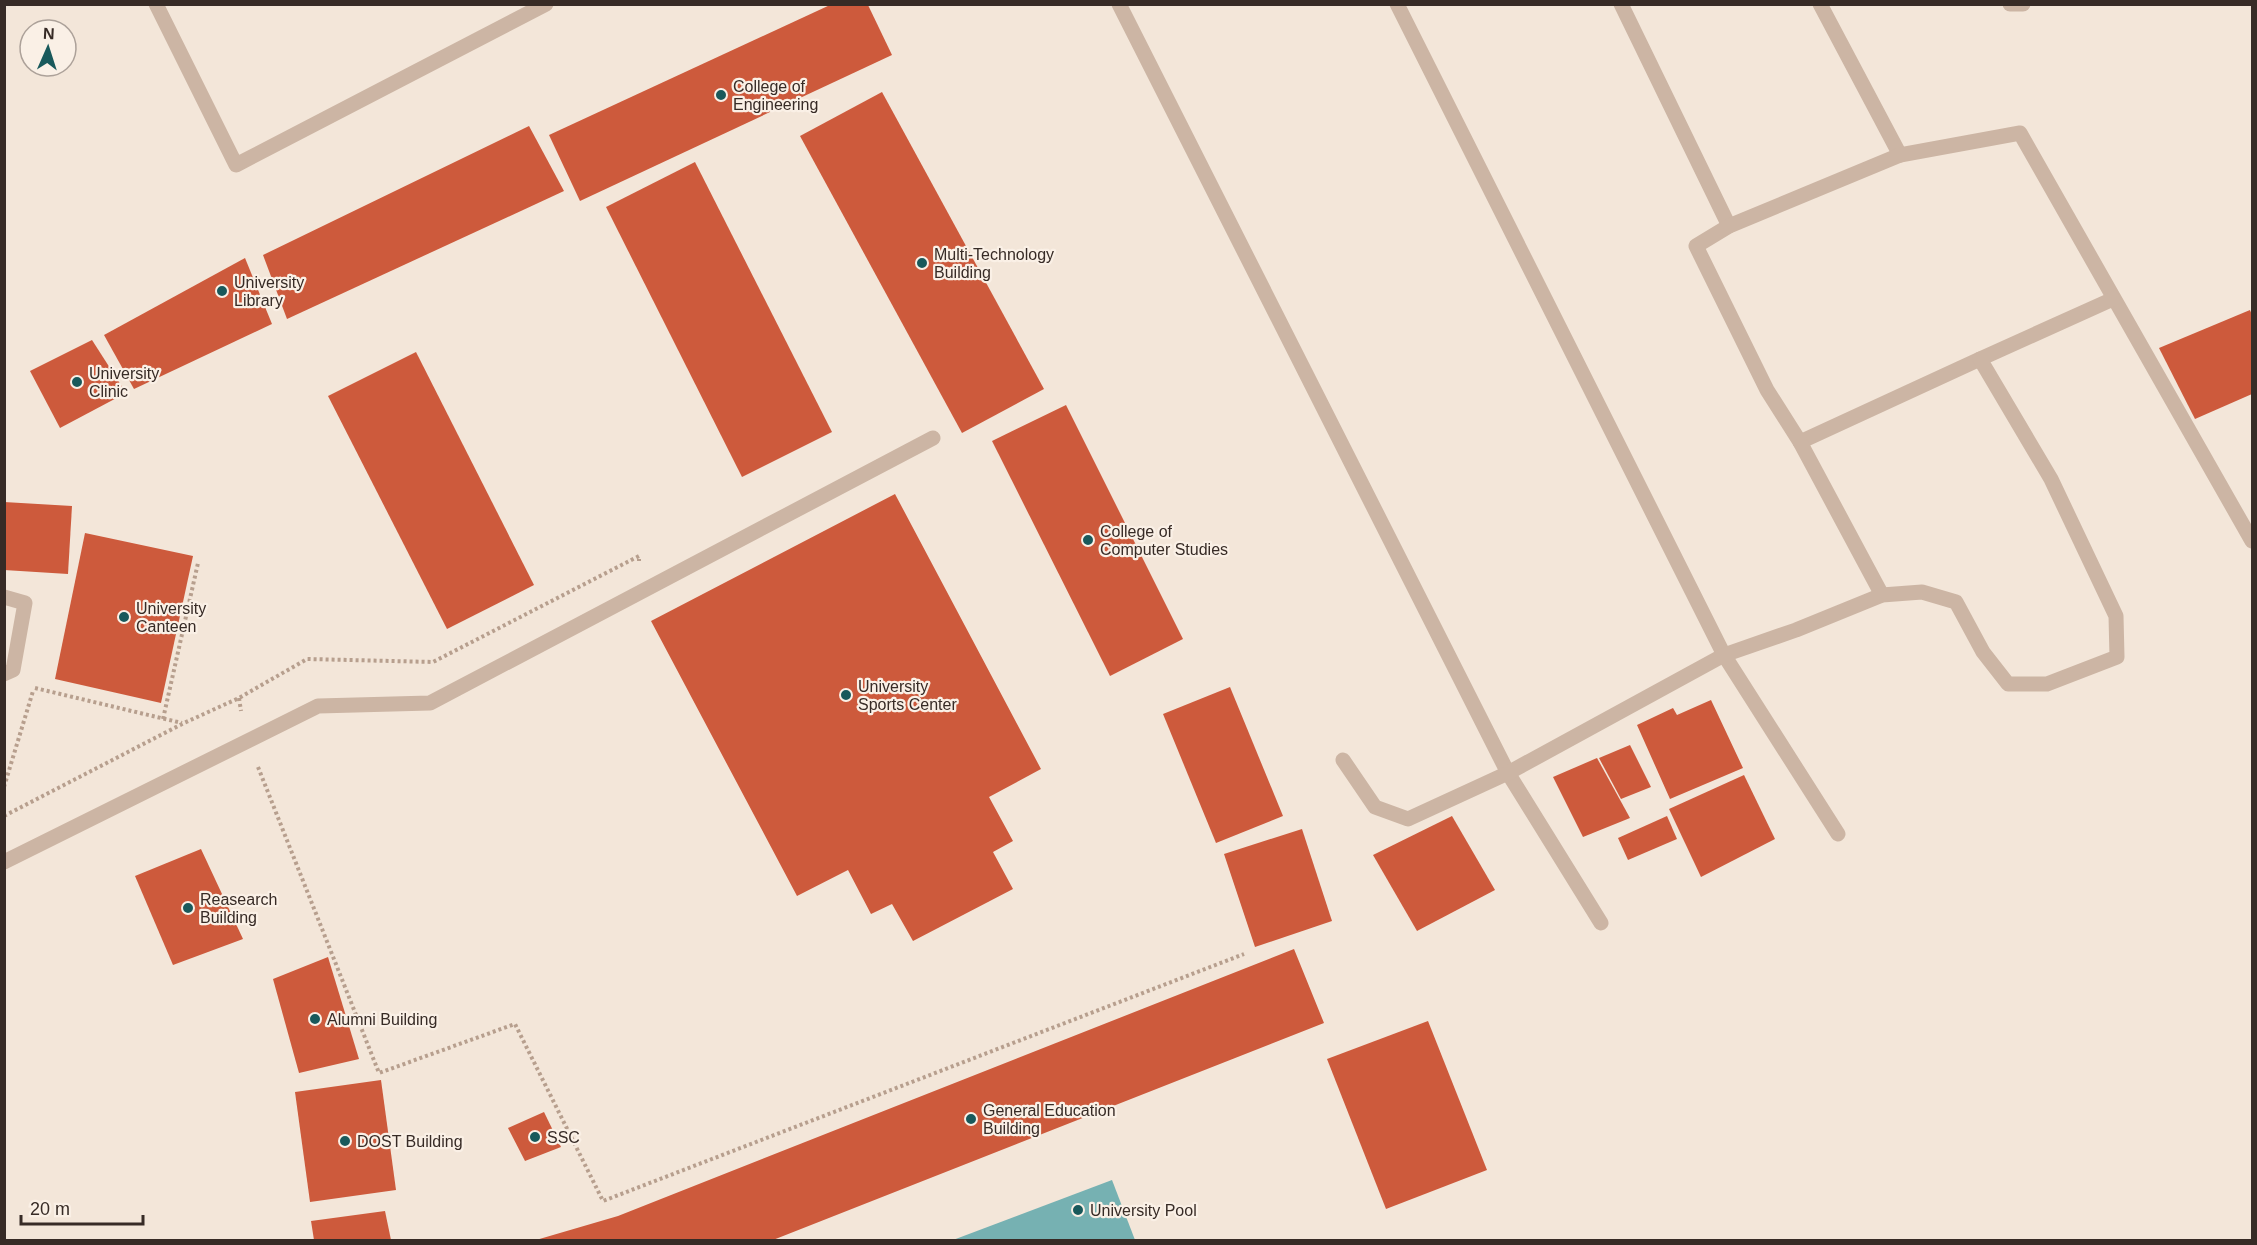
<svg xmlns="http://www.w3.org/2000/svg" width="2257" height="1245" viewBox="0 0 2257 1245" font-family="Arial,sans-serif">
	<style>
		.water { fill: #76b1b2 }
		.building { fill: #cd5a3c }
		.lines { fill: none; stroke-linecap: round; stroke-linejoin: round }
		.path { stroke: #b79f8e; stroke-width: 4; stroke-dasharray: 3 3; stroke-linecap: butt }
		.lane { stroke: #ccb5a4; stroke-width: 15 }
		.street { stroke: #ccb5a4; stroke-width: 15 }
		.poi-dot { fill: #19595b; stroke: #faf0e6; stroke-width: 2 }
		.labels { text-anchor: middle; stroke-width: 4.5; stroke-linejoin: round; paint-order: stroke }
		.poi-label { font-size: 16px; fill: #372b26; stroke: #faf0e6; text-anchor: start }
	</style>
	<rect width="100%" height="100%" fill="#f3e6d9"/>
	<path class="water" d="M1112,1180l23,60h-182z"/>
	<g class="building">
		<path d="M830,5h38l24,50 -312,146 -31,-66z"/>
		<path d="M882,92l162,297 -82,44 -162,-297z"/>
		<path d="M529,126l35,65 -277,128 -24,-64z"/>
		<path d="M695,162l137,270 -90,45 -136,-270z"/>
		<path d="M245,258l27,66 -138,65 -30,-54z"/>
		<path d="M2250,310l2,5v79l-57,25 -36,-71z"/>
		<path d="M92,340l34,53 -66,35 -30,-57z"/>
		<path d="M416,352l118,233 -87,44 -119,-233z"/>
		<path d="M1066,405l117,234 -73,37 -118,-235z"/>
		<path d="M895,494l146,275 -52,28 24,44 -20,11 20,37 -100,52 -21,-37 -21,10 -23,-44 -51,26 -146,-275z"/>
		<path d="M4,502l68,4 -4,68 -64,-4z"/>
		<path d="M85,533l108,23 -32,147 -106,-24z"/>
		<path d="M1230,687l53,129 -67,27 -53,-129z"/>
		<path d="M1711,700l32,68 -73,31 -33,-74 36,-17 4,7z"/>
		<path d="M1630,745l21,42 -30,12 -22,-41z"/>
		<path d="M1597,758l33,60 -47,19 -30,-60z"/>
		<path d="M1744,775l31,64 -74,38 -32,-68z"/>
		<path d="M1452,816l43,74 -78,41 -44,-76z"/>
		<path d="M1667,816l10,23 -49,21 -10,-22z"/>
		<path d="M1302,829l30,92 -77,26 -31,-93z"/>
		<path d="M201,849l42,90 -70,26 -38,-89z"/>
		<path d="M1294,949l30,74 -551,217h-237l82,-24z"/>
		<path d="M328,957l31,102 -60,14 -26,-94z"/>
		<path d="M1428,1021l59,149 -101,39 -59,-150z"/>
		<path d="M381,1080l15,110 -86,12 -15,-110z"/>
		<path d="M544,1112l17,35 -36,14 -17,-33z"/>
		<path d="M385,1211l6,29h-77l-3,-19z"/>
	</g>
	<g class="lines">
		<g class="path">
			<path d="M35,688l147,35"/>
			<path d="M239,698l2,13"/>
			<path d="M163,719l35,-156"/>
			<path d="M258,767l121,306 136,-49 88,177 641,-247"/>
			<path d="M4,787l29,-96"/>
			<path d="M4,816l180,-93 55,-25 68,-39 126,3 206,-106v5"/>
		</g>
		<path class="lane" d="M4,862l314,-156 112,-3 503,-265"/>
		<g class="street">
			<path d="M156,4l80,161 310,-161"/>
			<path d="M1119,4l389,769 93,150"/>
			<path d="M1397,4l327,651 114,179"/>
			<path d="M1621,4l108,222"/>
			<path d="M1820,4l80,151"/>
			<path d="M2010,4h13"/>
			<path d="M1800,442l180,-83"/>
			<path d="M1882,595l-82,-153 -33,-52 -71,-144 33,-20 171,-71 120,-22 232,408"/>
			<path d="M4,597l21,6 -12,67 -9,4"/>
			<path d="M1343,760l32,47 33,12 100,-46 216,-118 72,-25 86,-35 40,-3 34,10 27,50 25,32h39l70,-27 -1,-41 -65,-137 -71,-120 133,-60"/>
		</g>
	</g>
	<g class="poi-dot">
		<circle cx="721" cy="95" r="6"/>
		<circle cx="922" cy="263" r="6"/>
		<circle cx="222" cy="291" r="6"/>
		<circle cx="77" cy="382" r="6"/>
		<circle cx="1088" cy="540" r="6"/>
		<circle cx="124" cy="617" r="6"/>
		<circle cx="846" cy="695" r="6"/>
		<circle cx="188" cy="908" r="6"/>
		<circle cx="315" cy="1019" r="6"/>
		<circle cx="971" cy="1119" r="6"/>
		<circle cx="535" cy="1137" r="6"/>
		<circle cx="345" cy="1141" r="6"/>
		<circle cx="1078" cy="1210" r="6"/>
	</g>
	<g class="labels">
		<g class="poi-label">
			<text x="733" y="92">College of<tspan x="733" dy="18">Engineering</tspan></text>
			<text x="934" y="260">Multi-Technology<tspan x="934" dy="18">Building</tspan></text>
			<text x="234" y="288">University<tspan x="234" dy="18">Library</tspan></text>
			<text x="89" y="379">University<tspan x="89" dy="18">Clinic</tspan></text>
			<text x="1100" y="537">College of<tspan x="1100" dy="18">Computer Studies</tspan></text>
			<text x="136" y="614">University<tspan x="136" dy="18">Canteen</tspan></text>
			<text x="858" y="692">University<tspan x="858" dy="18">Sports Center</tspan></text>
			<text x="200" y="905">Reasearch<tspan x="200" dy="18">Building</tspan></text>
			<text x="327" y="1025">Alumni Building</text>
			<text x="983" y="1116">General Education<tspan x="983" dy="18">Building</tspan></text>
			<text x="547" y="1143">SSC</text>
			<text x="357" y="1147">DOST Building</text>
			<text x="1090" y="1216">University Pool</text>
		</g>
	</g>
	<rect width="2257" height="1245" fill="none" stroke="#372b26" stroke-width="12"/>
	<g transform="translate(48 48) rotate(3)"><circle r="28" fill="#faf0e6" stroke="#aca199" stroke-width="1.5"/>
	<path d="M0-4.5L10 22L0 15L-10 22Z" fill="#19595b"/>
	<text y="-9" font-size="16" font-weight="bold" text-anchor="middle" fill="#372b26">N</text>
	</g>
	<path d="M21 1215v9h122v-9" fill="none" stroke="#372b26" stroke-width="3"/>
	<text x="30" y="1215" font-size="18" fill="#372b26" stroke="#faf0e6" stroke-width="4.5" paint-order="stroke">20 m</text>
</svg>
